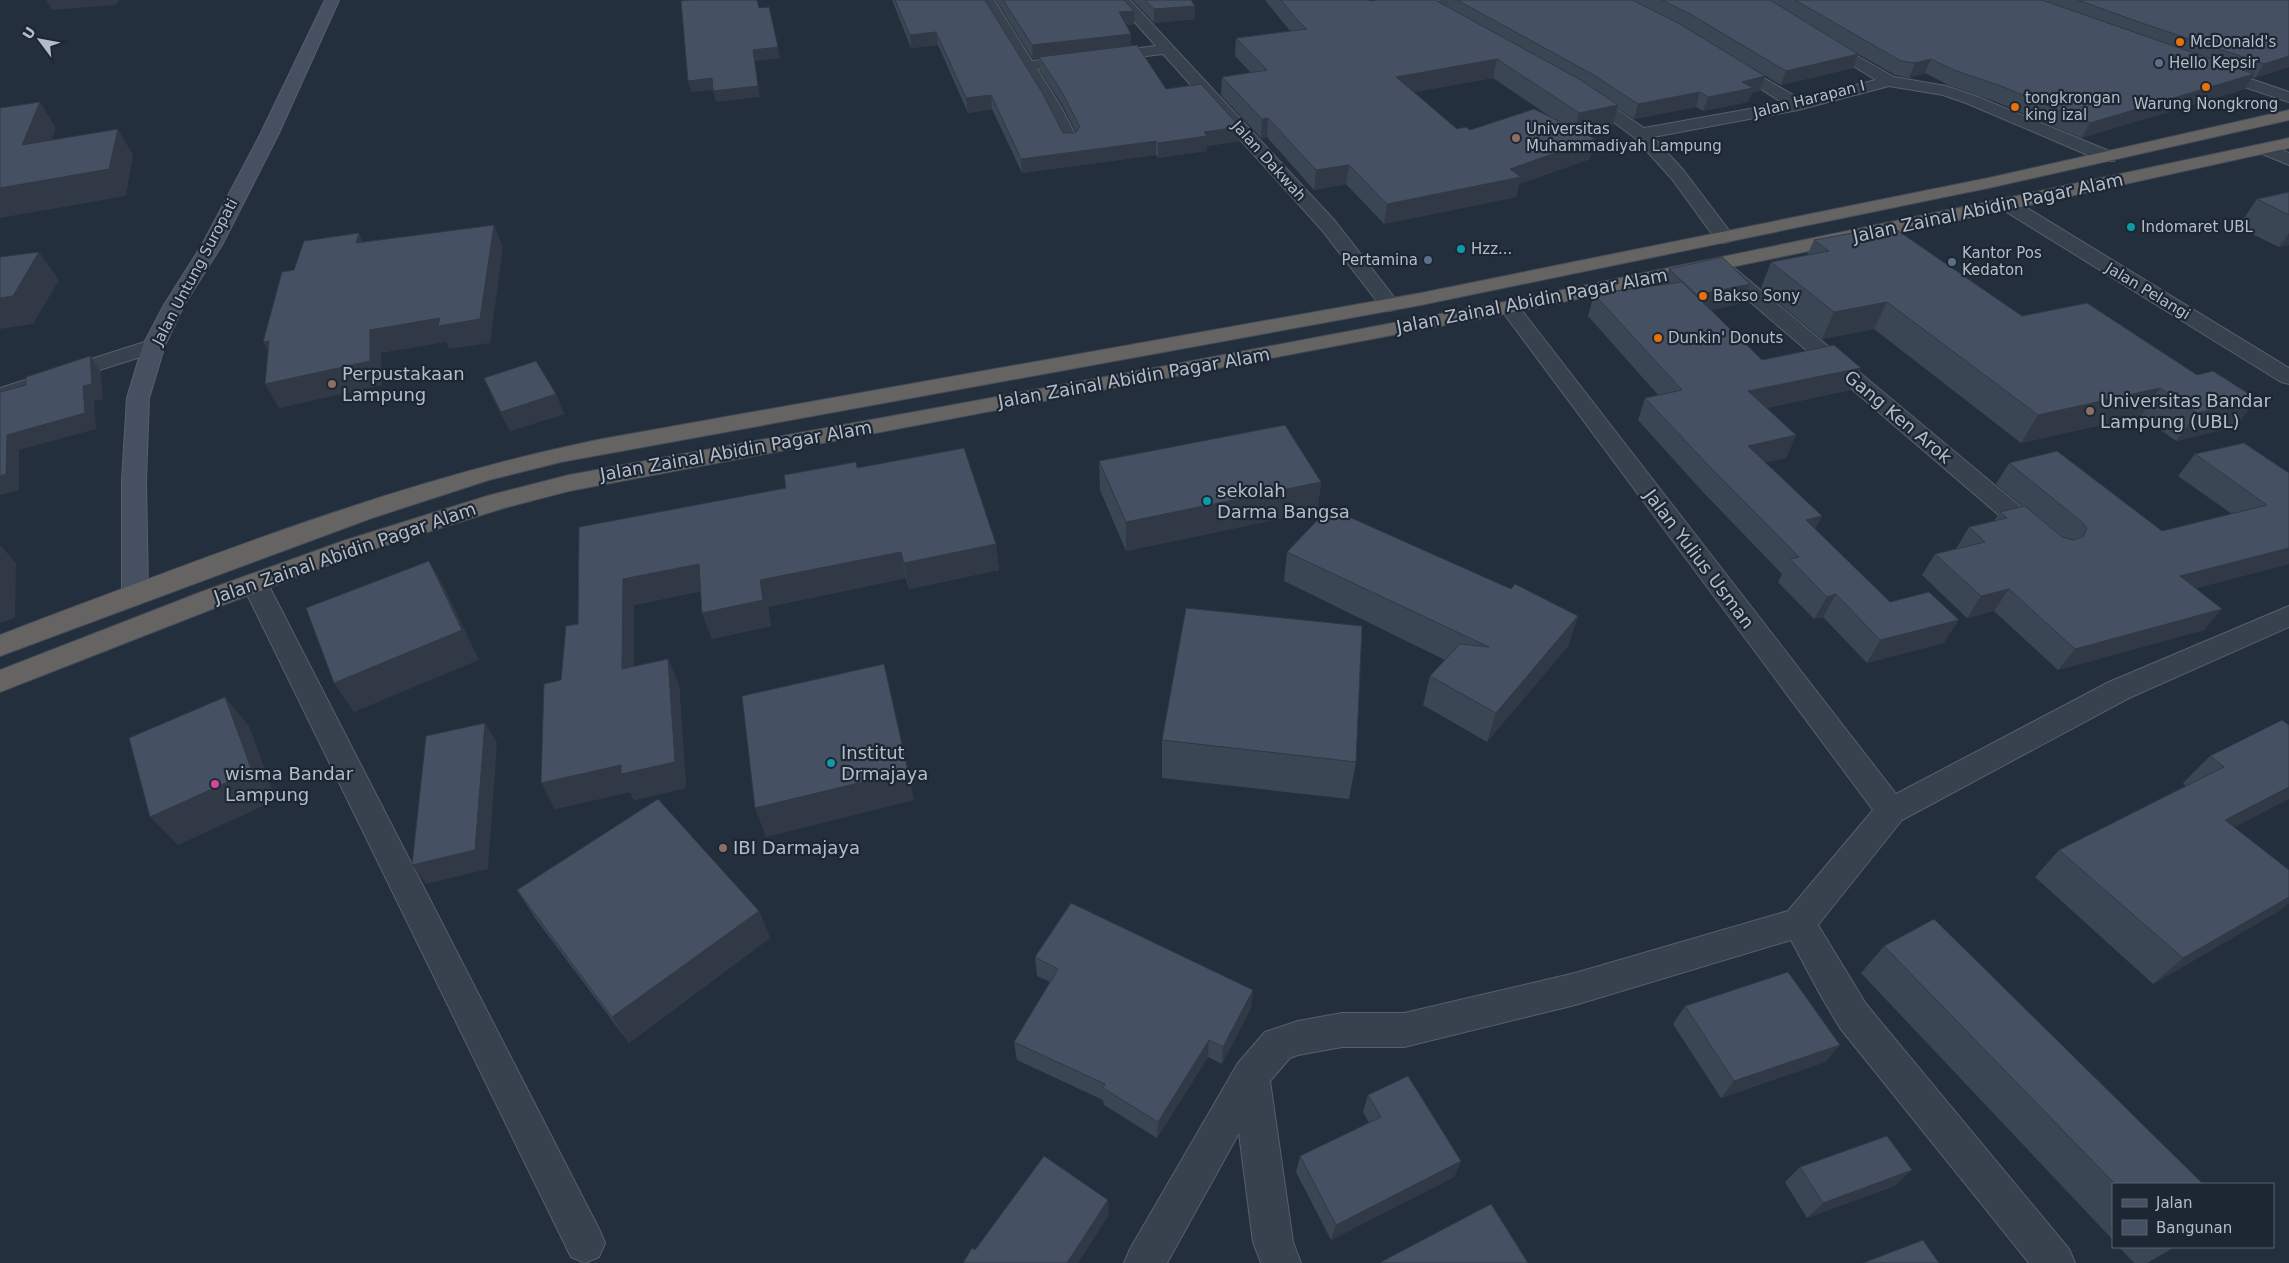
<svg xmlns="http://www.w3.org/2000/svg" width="2289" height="1263" viewBox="0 0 2289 1263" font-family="'DejaVu Sans',sans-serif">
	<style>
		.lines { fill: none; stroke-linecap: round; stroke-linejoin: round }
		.minor-casing { stroke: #565f6c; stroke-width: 2 }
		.tertiary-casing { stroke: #565f6c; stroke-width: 2 }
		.secondary-casing { stroke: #565f6c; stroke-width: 2 }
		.trunk-casing { stroke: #434c59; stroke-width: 2 }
		.minor { fill: #38414e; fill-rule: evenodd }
		.tertiary { fill: #38414e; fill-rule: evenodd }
		.secondary { fill: #465061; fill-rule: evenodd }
		.trunk { fill: #656462; fill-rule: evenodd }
		.wall { fill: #3b4654; fill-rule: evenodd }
		.shaded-wall { fill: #303945 }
		.building { fill: #455162; stroke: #303945 }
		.food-dot { fill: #e8710a; stroke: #1d2633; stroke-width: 2 }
		.service-dot { fill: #5c6f8a; stroke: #1d2633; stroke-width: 2 }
		.education-dot { fill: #8d6e63; stroke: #1d2633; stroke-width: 2 }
		.culture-dot { fill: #0f9aa8; stroke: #1d2633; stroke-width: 2 }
		.hotel-dot { fill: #d1479c; stroke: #1d2633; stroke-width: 2 }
		.labels { text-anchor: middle; stroke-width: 4.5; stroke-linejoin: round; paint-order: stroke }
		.far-poi-label { font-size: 15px; fill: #b4bcc9; stroke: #1d2633; text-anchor: start }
		.far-street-label { font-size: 15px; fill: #b4bcc9; stroke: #1d2633 }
		.street-label { font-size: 18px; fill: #b4bcc9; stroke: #1d2633 }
		.poi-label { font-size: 18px; fill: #b4bcc9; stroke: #1d2633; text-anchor: start }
	</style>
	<rect width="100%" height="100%" fill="#242f3e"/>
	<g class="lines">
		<defs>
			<g id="minor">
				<path d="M980,0h14l38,61 124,-15 -41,-46h15l205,221 62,80 3,4 -3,4 -7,2 -7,-2 -62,-80 -158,-175 -126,15 24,38 18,35 -3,4h-12l-19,-39z"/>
				<path d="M1441,0h28l-2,3 -40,8 -7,-4 2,-3z"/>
				<path d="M1824,37l70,40 52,9 32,11 136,56 3,4 -3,4h-12l-136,-58 -23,-8 -54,-9 -91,24 -145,27 31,34 50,66 -3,4 -7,2 -7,-2 -45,-62 -37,-41 -58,-43 2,-3h12l53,36 139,-25 -57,-36 -3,-3 3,-3 5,-2 69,40 76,-19 -57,-35 -3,-3 3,-3z"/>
				<path d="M2212,66l77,26v10l-83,-28 -2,-3 2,-3z"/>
				<path d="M2007,198l7,2 275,168v16l-8,-2 -281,-174 -2,-4 2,-4z"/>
				<path d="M1720,260l7,2 319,266 4,6 -4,6 -9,2 -9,-2 -315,-270 -3,-4 3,-4z"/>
				<path d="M1509,301l7,2 380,491 213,-112 180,-76v21l-160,71 -227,122 -84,105 48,79 203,245 6,14h-46l-189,-235 -19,-32 -30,-56 -216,65 -171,42h-62l-44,8 -8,3 -20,23 23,161 8,21h-40l-8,-21 -14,-109 -72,130h-43l6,-14 108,-186 27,-31 33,-11 44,-8h62l171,-40 213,-62 85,-101 -371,-499 -3,-4 3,-4z"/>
				<path d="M154,339l8,1 3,5 -3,5 -162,52v-14z"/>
				<path d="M255,575l9,3 4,6 331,645 6,14 -6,14 -14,6 -14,-6 -329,-673 4,-6z"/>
			</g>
			<path id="tertiary" d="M2266,144l23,9v12l-29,-12 -3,-4 3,-4z"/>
			<path id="secondary" d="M325,0h14l-61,135 -56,110 -38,60 -19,40 -16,53 -3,82 2,114 -4,7 -9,2 -9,-2 -4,-7v-114l5,-82 16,-53 21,-40 38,-60 58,-110z"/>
			<g id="trunk">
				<path d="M2289,110v10l-296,67 -572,118 -860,157 -72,18 -117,38 -372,138v-21l26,-10c188,-71 378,-146 576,-186l819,-146 572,-116z"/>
				<path d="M2289,138v10l-282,62 -498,103 -940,178 -65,17 -143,45 -141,53 -220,86v-22l201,-78 142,-51 144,-45 82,-21 607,-111 333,-63 498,-103z"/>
			</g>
		</defs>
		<use href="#minor" class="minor-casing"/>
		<use href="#tertiary" class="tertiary-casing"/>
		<use href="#secondary" class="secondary-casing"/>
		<use href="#trunk" class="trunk-casing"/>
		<use href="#minor" class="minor"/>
		<use href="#tertiary" class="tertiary"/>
		<use href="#secondary" class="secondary"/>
		<use href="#trunk" class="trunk"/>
	</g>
	<g class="wall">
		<path d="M892,0h93l78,133h12l1,-1 -13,-26 -23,-35 -1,-13 -6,1 -37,-59h128l10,11v13l-8,1 5,21 35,43 73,52 -32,5 -1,5 -48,7 -2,-3 -134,18 -30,-64 -24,4 -30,-68 -27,3z"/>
		<path d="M1133,0h58l4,19 -41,4z"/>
		<path d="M1265,0h103l2,1 77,5 1,-6h841v67l-34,11 -3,-1 -7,12 -164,49 -87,-37 -46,-16 -23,-12 -16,5 -14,-3 -37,-21 -5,14 -72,17 -97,-58 81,49 -5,15 -8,2 -4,9 -45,9 -7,-4 -62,12 -17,-11 -4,17 -34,6 11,28 -71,25 -3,13 -132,27 -38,-40 -32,6 -47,-53 -6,1 -40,-43 1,-18 29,-4 -16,-17 1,-18 54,-7zM1493,78l59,40 -82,12 -13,-1 -43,-37z"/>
		<path d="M2289,192v53l-10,2 -41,-20 19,-28z"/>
		<path d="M1814,240l208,76 175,59 60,24 -22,28 -59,14 -35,-25 -120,27 -147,-114 -52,10 -61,-51 10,-26 36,-7z"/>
		<path d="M1669,269l81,15 -7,19 -32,7 51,50 88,30 -84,18 30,27 -10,23 -21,4 57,54 -7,13 75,73 54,41 -77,20 -44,-46 -9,2 -36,-37 4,-8 -81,-84 -63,-70 7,-22 13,-3 -70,-79 6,-22 69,-10z"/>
		<path d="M484,378l72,16 8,20 -54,17 -17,-33z"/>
		<path d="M2195,454l94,19v91l-93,24 8,42 -146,40 -64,-59 -27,7 -45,-43 13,-21 21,-5 13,-22 25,-6 6,-9 23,-5 -27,-23 13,-21 153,68 70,-17 -54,-38z"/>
		<path d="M1099,461l222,21 -4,29 -191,40 -26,-61z"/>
		<path d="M857,468l139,76 3,26 -90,19 -3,-11 -138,29 3,19 -59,13 -10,-26 -1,-22 -67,14v62l34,-8 11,26 7,103 -52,12 -4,-8 -75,17 6,-129 17,-56 208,-136z"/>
		<path d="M1287,552l224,37 67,27 -10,30 -81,96 -64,-37 7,-29 15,-16 -161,-79z"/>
		<path d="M2282,720l-48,107 55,43v33l-12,9 -124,72 -118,-107 24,-27 127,-64 -3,-3 27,-27z"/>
		<path d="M1162,740l194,22 -7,37 -187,-21z"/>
		<path d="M517,890l242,21 11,27 -141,105 -94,-125z"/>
		<path d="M1884,946l319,238h-90v56l-252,-267z"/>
		<path d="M1035,957l218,33 -2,18 -29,56 -14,-7 -51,81 -53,-33 -1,-5 -86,-40 -3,-18 36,-60 -13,-6z"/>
		<path d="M1685,1006l155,39 -15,17 -104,36 -48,-74z"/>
		<path d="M1368,1095l93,66 -7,16 -123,63 -35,-68 4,-16 69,-33 -6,-11z"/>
		<path d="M1800,1167l112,3 -18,16 -87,32 -22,-36z"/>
		<path d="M2119,1247h56l-28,16h-13z"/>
	</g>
	<g class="shaded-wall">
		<path d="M46,0h74l-5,5 -63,5z"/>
		<path d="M1195,6v13l-41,4v-14z"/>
		<path d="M1134,11v13l-15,2v-14z"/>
		<path d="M936,32l2,13 -27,3 -1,-13z"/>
		<path d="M1131,34v13l-92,10v1l-6,1 -1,-14z"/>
		<path d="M778,47l2,11 -25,3 5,36 -44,5 -3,-11 40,-41z"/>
		<path d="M1858,54l-5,14 -72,17 5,-14z"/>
		<path d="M2289,56v11l-34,11 9,-14z"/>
		<path d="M1497,59l-4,19 -100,18 3,-19z"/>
		<path d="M1931,59l-6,14 -16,5 6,-15z"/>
		<path d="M2254,74l-9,15 -164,49 9,-15z"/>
		<path d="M1765,76l-5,15 -8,2 -4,9 -45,9 5,-14 34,-15z"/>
		<path d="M712,78l2,12 -23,2 -3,-11z"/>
		<path d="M1700,92l-4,15 -62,12 4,-15z"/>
		<path d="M991,95l1,14 -24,4 -2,-15z"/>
		<path d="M40,102l16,26 -17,44 -17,-27z"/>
		<path d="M1618,105l-5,20 -39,8 5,-20z"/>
		<path d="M1268,118l-1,19 -6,1 1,-19z"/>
		<path d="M1240,127l-1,14 -32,5 -1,5 -48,7v-15l46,-11z"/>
		<path d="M118,129l15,26 -7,41 -126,22v-30z"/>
		<path d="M1595,139l-5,20 -71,25 -3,13 -132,27 3,-20 123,-35z"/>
		<path d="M1156,141v14l-134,18 -1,-14z"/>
		<path d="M1349,165l-3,19 -32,6 2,-20z"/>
		<path d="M494,225l9,22 -13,96 -41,6 -3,-7 -65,11 1,32 -103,23 -14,-24 105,-54z"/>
		<path d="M359,233l11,23 -14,-13z"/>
		<path d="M2289,233v12l-10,2z"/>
		<path d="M39,252l20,28 -26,44 -33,5v-31z"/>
		<path d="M1750,284l-7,19 -53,11 7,-19z"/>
		<path d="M1887,302l-13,27 -52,10 12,-27z"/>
		<path d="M269,341l8,24 -14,-23z"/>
		<path d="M90,356l11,16 2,27 -9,2 2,28 -77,21v40l-19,5v-19l7,-41 76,-49z"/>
		<path d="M1861,368l-11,22 -112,24 10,-23z"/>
		<path d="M2160,388l-19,28 -120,27 17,-28z"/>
		<path d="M556,394l8,20 -54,17 -9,-19z"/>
		<path d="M2257,399l-22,28 -59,14 21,-28z"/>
		<path d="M1796,435l-10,23 -48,10 10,-22z"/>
		<path d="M1321,482l-4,29 -191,40v-29z"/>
		<path d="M1822,516l-12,23 -4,-19z"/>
		<path d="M996,544l3,26 -90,19 -5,-26z"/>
		<path d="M0,545l16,18 -1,55 -15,5z"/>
		<path d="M2289,548v16l-127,33 18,-21z"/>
		<path d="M901,552l5,26 -138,29 3,19 -59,13 -10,-26 58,-33z"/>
		<path d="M429,561l17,30 33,69 -125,52 -20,-29z"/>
		<path d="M699,564l9,26 -74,15v90l-12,-26 1,-90z"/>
		<path d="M2009,589l-15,22 -27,7 14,-22z"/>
		<path d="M1836,594l-13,23 -9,2 13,-22z"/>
		<path d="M2222,609l-18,21 -146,40 17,-21z"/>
		<path d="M1578,616l-10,30 -81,96 9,-29z"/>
		<path d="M1959,620l-15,23 -77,20 13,-23z"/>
		<path d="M668,659l11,26 7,103 -52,12 -4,-8 -75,17 -14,-26z"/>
		<path d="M884,664l30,136 -148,37 -11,-29z"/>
		<path d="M225,697l24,29 27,74 -98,45 -28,-28z"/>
		<path d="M485,723l12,20 -9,126 -62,15 -14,-19z"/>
		<path d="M2289,787v12l-92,48 28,-27z"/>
		<path d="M2289,897v6l-12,9 -124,72 30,-26z"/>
		<path d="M759,911l11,27 -141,105 -17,-26z"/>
		<path d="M1253,990l-2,18 -29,56 1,-17z"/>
		<path d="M1209,1040l-1,17 -51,81 1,-16z"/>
		<path d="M1840,1045l-15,17 -104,36 13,-17z"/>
		<path d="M1461,1161l-7,16 -123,63 5,-15z"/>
		<path d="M1912,1170l-18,16 -87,32 16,-15z"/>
		<path d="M1108,1200l1,15 -31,48h-11z"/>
	</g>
	<g class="building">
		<path d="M690,0h67l2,8 10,-1 9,40 -25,3 5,36 -45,5 -1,-13 -24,3 -7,-80z"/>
		<path d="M895,0h90l58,94 20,39h12l5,-6 -18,-35 -23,-35 98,-12 29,44 35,-5 39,43 -36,5 3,4 -49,7 -2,-2 -135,18 -30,-64 -25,3 -30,-66 -26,3z"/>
		<path d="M1003,0h121l10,11 -15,1 12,22 -99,11z"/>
		<path d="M1145,0h46l4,6 -41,3z"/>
		<path d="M1281,0h87l2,1 7,-1h58l144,79 39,26 -39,8 -82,-54 -101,18 61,52 9,-2 4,3 64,-21 61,30 -85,30 11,8 -134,27 -38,-39 -33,5 -48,-52 -6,1 -40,-42 45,-7 -31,-32 71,-9 -9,-8z"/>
		<path d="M1457,0h175l46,23 87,53 -23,6 11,6 -45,9 -8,-5 -62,12 -46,-30z"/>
		<path d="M1662,0h108l88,54 -72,17 -96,-57z"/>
		<path d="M1795,0h247l212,74 -164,49 -89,-37 -47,-16 -23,-11 -16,4 -14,-2z"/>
		<path d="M2078,0h211v56l-25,8 -128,-43z"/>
		<path d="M40,102l-18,43 96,-16 -9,40 -109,19v-80z"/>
		<path d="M2289,192v23l-32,-16z"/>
		<path d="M494,225l-14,94 -42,7 2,-8 -70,12v31l-105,23 4,-43 -6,1 19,-70 12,-2 10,-29 55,-8 -3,10z"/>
		<path d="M1891,226l131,90 65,-13 110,72 16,-4 44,28 -60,14 -37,-25 -122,27 -151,-113 -53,10 -63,-50 58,-11 -15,-11z"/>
		<path d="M39,252l-26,44 -13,2v-41z"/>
		<path d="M1722,257l28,27 -53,11 -28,-26z"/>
		<path d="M1682,282l80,78 72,-15 27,23 -113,23 48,44 -48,11 74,70 -16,4 84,82 39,-10 30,28 -79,20 -44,-46 -9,3 -37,-38 9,-2 -88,-89 -66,-70 37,-8 -88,-96z"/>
		<path d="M90,356l2,28 -9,2 2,27 -78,22 -1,39 -6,2v-84l26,-7v-8z"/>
		<path d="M536,361l20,33 -55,18 -17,-34z"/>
		<path d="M1285,425l36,57 -195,40 -27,-61z"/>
		<path d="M2244,443l45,30v75l-109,28 42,33 -147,40 -66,-60 -28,7 -46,-42 50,-12 -16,-15 38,-9 -7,-6 25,-6 37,31 11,3 10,-3 4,-9 -5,-6 -73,-59 48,-12 105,80 105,-26 -72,-51z"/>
		<path d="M964,448l32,96 -92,19 -3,-11 -141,28 3,20 -61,13 -3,-49 -76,15 -1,90 46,-10 7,103 -54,12v-9l-80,18 3,-99 17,-4 5,-54 12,-2 1,-97 207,-39 -2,-13 72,-13 1,6z"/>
		<path d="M1329,508l182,81 4,-5 63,32 -82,97 -66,-37 30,-32 29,3 -202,-95z"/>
		<path d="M429,561l33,69 -128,53 -28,-75z"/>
		<path d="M1186,608l176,18 -6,136 -194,-22z"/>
		<path d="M884,664l24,107 -153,37 -13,-112z"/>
		<path d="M225,697l27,74 -102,46 -21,-79z"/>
		<path d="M2282,720l7,5v62l-64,33 64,50v27l-106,61 -124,-108 165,-83 -14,-11z"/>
		<path d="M485,723l-10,127 -63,15 14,-129z"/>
		<path d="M658,799l101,112 -147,106 -95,-127z"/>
		<path d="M1071,903l182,87 -30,57 -14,-7 -51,82 -55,-34 2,-4 -91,-42 44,-73 -23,-12z"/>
		<path d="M1934,919l269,265h-88l-231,-238z"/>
		<path d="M1788,972l52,73 -106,36 -49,-75z"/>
		<path d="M1408,1076l53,85 -125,64 -36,-69 81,-39 -13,-22z"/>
		<path d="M1887,1136l25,34 -89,33 -23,-36z"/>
		<path d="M1044,1156l64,44 -41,63h-104l9,-15 3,2z"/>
		<path d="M1491,1204l37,59h-149z"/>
		<path d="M1923,1240l16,23h-76z"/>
	</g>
	<g class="food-dot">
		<circle cx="2180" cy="42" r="5"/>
		<circle cx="2206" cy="87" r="5"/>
		<circle cx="2015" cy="107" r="5"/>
		<circle cx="1703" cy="296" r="5"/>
		<circle cx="1658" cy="338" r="5"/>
	</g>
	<g class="service-dot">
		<circle cx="2159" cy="63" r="5"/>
		<circle cx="1428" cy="260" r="5"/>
		<circle cx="1952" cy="262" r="5"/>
	</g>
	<g class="education-dot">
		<circle cx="1516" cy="138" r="5"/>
		<circle cx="332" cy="384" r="5"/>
		<circle cx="2090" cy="411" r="5"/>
		<circle cx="723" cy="848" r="5"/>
	</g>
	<g class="culture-dot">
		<circle cx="2131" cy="227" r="5"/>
		<circle cx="1461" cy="249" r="5"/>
		<circle cx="1207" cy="501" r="5"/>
		<circle cx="831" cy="763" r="5"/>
	</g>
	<circle class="hotel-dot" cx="215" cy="784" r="5"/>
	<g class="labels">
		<g class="far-poi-label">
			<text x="2190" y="47">McDonald's</text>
			<text x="2169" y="68">Hello Kepsir</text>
			<text x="2025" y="103">tongkrongan<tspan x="2025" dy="17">king izal</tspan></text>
			<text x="2206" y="109" text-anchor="middle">Warung Nongkrong</text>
			<text x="1526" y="134">Universitas<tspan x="1526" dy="17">Muhammadiyah Lampung</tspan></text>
			<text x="2141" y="232">Indomaret UBL</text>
			<text x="1471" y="254">Hzz...</text>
			<text x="1962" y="258">Kantor Pos<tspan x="1962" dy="17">Kedaton</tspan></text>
			<text x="1418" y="265" text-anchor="end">Pertamina</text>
			<text x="1713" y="301">Bakso Sony</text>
			<text x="1668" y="343">Dunkin' Donuts</text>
		</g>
		<g class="far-street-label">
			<text transform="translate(1809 99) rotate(-14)" y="5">Jalan Harapan I</text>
			<text transform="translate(1269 161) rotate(48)" y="5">Jalan Dakwah</text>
			<text transform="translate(195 272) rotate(-62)" y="5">Jalan Untung Suropati</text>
			<text transform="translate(2148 291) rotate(31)" y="5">Jalan Pelangi</text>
		</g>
		<g class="street-label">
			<text transform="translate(1988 208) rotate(-12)" y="6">Jalan Zainal Abidin Pagar Alam</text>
			<text transform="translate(1532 301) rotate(-11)" y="6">Jalan Zainal Abidin Pagar Alam</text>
			<text transform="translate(1134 378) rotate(-10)" y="6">Jalan Zainal Abidin Pagar Alam</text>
			<text transform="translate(1898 417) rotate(40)" y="6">Gang Ken Arok</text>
			<text transform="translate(736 451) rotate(-10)" y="6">Jalan Zainal Abidin Pagar Alam</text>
			<text transform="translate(345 553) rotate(-19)" y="6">Jalan Zainal Abidin Pagar Alam</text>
			<text transform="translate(1699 559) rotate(53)" y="6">Jalan Yulius Usman</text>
		</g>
		<g class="poi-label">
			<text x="342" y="380">Perpustakaan<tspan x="342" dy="21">Lampung</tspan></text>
			<text x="2100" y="407">Universitas Bandar<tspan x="2100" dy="21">Lampung (UBL)</tspan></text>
			<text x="1217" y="497">sekolah<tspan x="1217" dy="21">Darma Bangsa</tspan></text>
			<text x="841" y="759">Institut<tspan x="841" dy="21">Drmajaya</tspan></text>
			<text x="225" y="780">wisma Bandar<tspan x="225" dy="21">Lampung</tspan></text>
			<text x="733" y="854">IBI Darmajaya</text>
		</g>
	</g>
	<rect x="2112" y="1183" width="162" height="65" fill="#1d2633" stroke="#59626f"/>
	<rect x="2122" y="1199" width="25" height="8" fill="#465061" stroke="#59626f"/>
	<text x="2156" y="1208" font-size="15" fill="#b4bcc9">Jalan</text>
	<rect x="2122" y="1220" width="25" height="15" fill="#455162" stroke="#59626f"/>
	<text x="2156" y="1233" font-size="15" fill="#b4bcc9">Bangunan</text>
	<g transform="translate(40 40) rotate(302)" stroke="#1d2633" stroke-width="4" paint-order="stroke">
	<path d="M0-4L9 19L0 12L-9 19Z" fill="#b4bcc9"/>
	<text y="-8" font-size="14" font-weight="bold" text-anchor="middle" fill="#b4bcc9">U</text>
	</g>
</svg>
